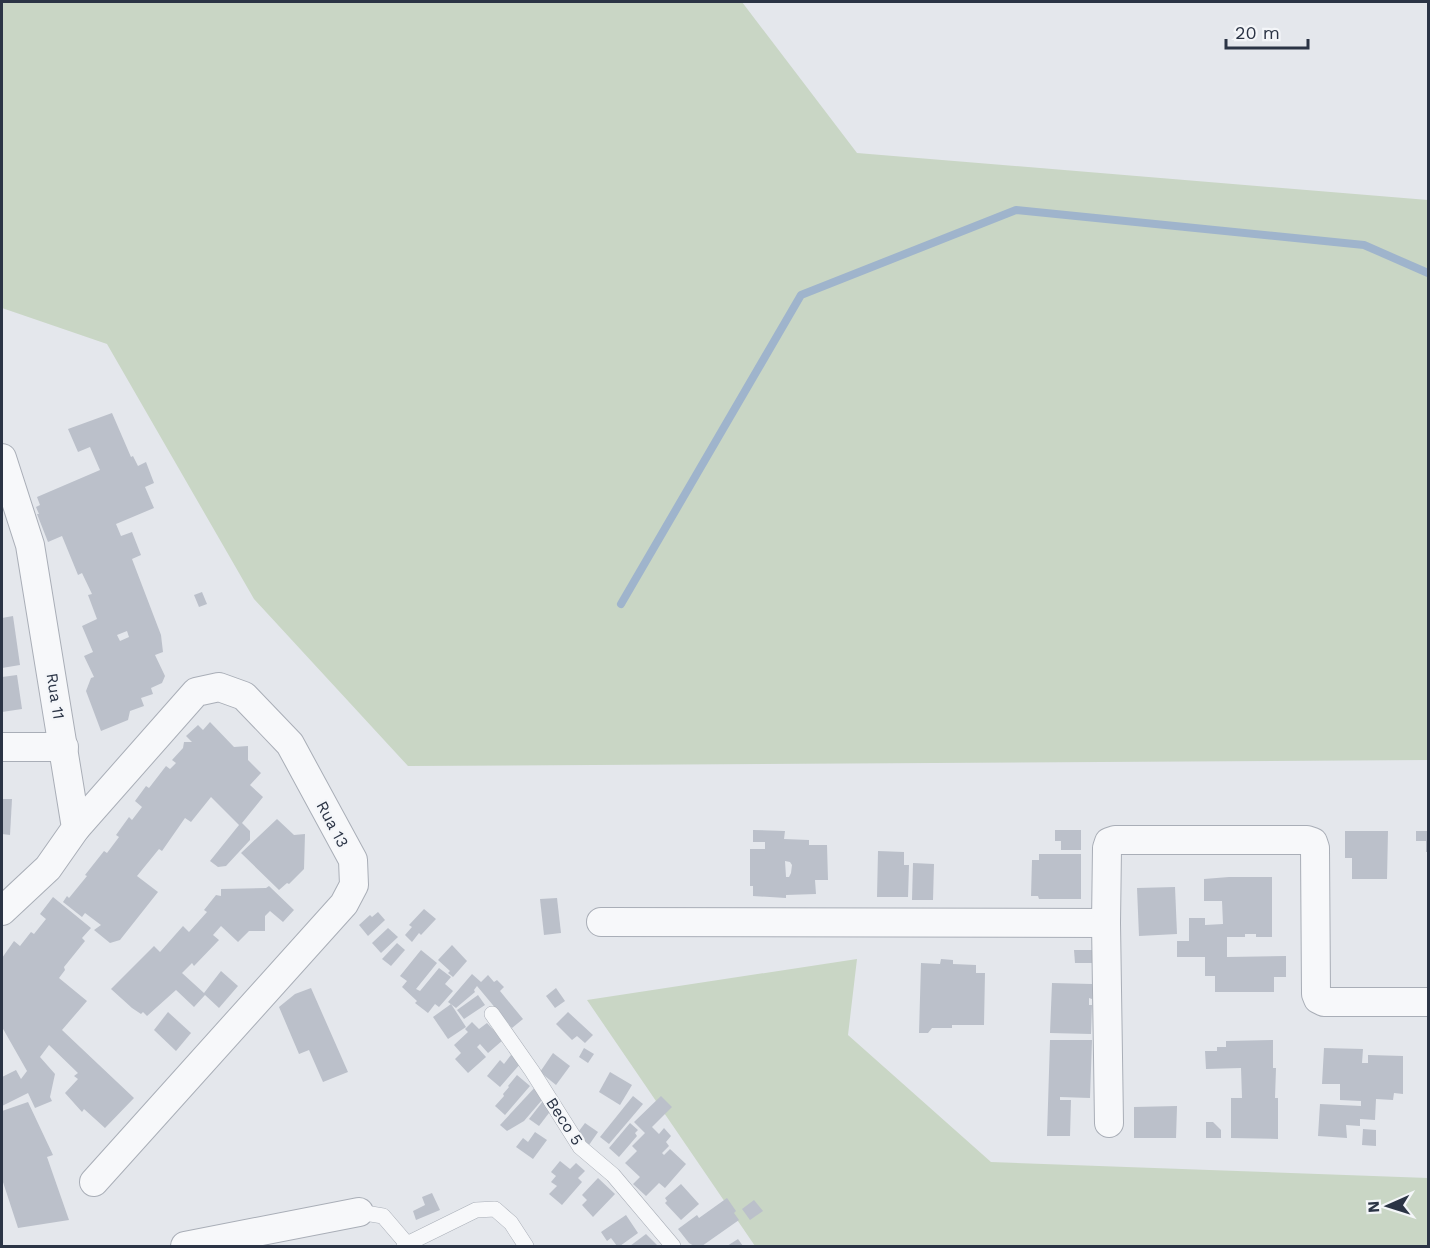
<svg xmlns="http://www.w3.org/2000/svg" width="1430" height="1248" viewBox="0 0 1430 1248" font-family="'Work Sans',sans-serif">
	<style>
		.green { fill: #c9d6c5 }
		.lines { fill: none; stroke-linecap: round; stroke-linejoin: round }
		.stream { stroke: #9fb4cc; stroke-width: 8 }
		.building { fill: #bbc0ca; fill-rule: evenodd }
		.lane-casing { stroke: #a9aeb7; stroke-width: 16 }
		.street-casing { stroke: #a9aeb7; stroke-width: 30 }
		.lane { stroke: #f7f8fa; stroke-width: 15 }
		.street { stroke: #f7f8fa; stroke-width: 28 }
		.labels { text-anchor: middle; stroke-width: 4.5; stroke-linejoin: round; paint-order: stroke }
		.street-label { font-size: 16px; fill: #2b3445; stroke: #f4f6f9 }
	</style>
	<rect width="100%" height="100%" fill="#e4e7ec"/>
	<g class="green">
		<path d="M2,2h740l115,151 571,47v560l-1020,6 -154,-167 -147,-255 -105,-36z"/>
		<path d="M857,959l-9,76 143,127 437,16v68h-673l-168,-246z"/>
	</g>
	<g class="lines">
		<path class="stream" d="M621,604l180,-309 215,-85 348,35 64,28"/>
	</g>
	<g class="building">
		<path d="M112,413l19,44 2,-1 5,10 8,-4 8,21 -9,4 9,21 -38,16 5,12 11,-4 9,23 -9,4 29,76 2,17 -8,3 10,21 -3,7 -11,5 2,6 -12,4 3,8 -14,5 -2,9 -27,11 -15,-40 5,-13 3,-1 -10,-21 9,-4 -11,-26 15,-7 -9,-24 4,-1 -10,-21 -4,2 -16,-39 -14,6 -11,-28h2l-3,-7 4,-2 -3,-8 63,-27 -10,-23 -12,5 -10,-23zM127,631l2,6 -9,4 -3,-6z"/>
		<path d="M202,592l5,12 -8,3 -5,-12z"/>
		<path d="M13,616l7,49 -18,3v-50z"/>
		<path d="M17,675l5,34 -20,3v-35z"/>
		<path d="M210,722l24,25 14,-1v14l13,13 -11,12 13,12 -21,26 8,8v9l-24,26 -8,1 -8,-6 29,-36 -28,-28 -20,25 -6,-4 -23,33 -3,-2 -22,27 21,16 -38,48 -10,3 -16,-13 7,-5 -16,-12 -3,4 -19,-15 4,-6 2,2 18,-22 -2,-1 19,-24 3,2 12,-16 -3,-2 13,-18 3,3 10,-13 -7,-6 11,-15 3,2 17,-22 4,3 6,-6 -4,-3 11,-12 1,-6h8l-6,-6 12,-11 5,5z"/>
		<path d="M2,799h10l-2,36 -8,-1z"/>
		<path d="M277,819l17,16 11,-1 -1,35 -15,15 -2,-1 -8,7 -38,-37z"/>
		<path d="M753,830l32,1 -1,8 25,1v5h18l1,35h-13l1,14 -30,1v3l-33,-2v-10h-3v-37h15v-7h-12zM785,861l5,1 2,3 -1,8 -2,4h-3z"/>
		<path d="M1055,830h26v20h-20v-9h-6z"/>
		<path d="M1345,831h43l-1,48h-35v-21h-7z"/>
		<path d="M1416,831h12v21h-2v-11h-10z"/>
		<path d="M878,851l26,1v13h5l-1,32h-31z"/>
		<path d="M1039,854h42v45h-42l-1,-3h-7l1,-36h7z"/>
		<path d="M913,863l21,1 -1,36h-21z"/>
		<path d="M1229,877h43v60h-16v-3h-11v3h-18v20l59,-1v21h-12v15h-59v-16h-10v-19h-28v-16h12v-23h16v7l18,-1 -1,-23h-18v-22z"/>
		<path d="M269,886l25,24 -11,12 -13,-11 -5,5v15h-16l-11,11 -17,-16 -8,9 6,5 -25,26 -2,-3 -10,10 22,20 17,-22 17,15 -19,22 -14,-13 -11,12 -18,-17 -29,26 -4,-4 -2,2 -9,-6 -21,-19 43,-43 6,6 23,-26 6,6 18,-20 -3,-2 12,-15 5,1v-7l45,-1z"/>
		<path d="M1175,887l2,47 -38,2 -2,-48z"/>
		<path d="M53,897l38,31 -9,10 3,3 -21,26 1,3 -6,8 28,23 -25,29 72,68 -29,30 -21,-19 -2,3 -17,-19 13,-14 -4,-3 4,-3 -29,-28 -9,12 15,17 -5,23 2,4 -17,7 -7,-15 -26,13v-29l14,-7 5,9 6,-8 -25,-44v-69l12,-17 6,5 11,-14 3,2 12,-15 -6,-5z"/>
		<path d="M557,898l4,35 -17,2 -4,-36z"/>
		<path d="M424,909l12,10 -15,16 -2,-2 -7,9 -7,-7 7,-8 -3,-2z"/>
		<path d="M378,912l7,8 -17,16 -9,-11 11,-10 2,2z"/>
		<path d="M388,928l10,9 -17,16 -9,-10z"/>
		<path d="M397,943l8,7 -14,16 -9,-7z"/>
		<path d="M452,945l15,16 -14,16 -5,-4 2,-2 -12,-11z"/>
		<path d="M421,950l16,13 -21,26 4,2 19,-23 12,9 -6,7 8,7 -14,16 -4,-3 -7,9 -13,-10 2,-2 -15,-14 5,-6 -7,-5z"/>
		<path d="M1074,950h19v13h-18z"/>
		<path d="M941,959l12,1v4l23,1v8h9l-1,52h-32v3h-20l-4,5h-9l2,-70 19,1z"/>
		<path d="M472,974l9,8 7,-7 6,7 3,-2 7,7 -4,4 23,28 -11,9 -35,-42 -3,4 1,2 -19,16 -8,-6z"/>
		<path d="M1052,983l40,1v15l-3,-1v7h3l-1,29 -41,-1z"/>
		<path d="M311,988l37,84 -25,10 -14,-32 -10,4 -20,-47 16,-13z"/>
		<path d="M556,988l9,13 -10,7 -9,-12z"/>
		<path d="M478,995l7,10 -21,14 -7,-9z"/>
		<path d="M451,1004l15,23 -18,12 -15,-22z"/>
		<path d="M168,1012l23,21 -15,18 -22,-21z"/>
		<path d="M568,1012l25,23 -8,8 -8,-7 -5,4 -16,-16z"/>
		<path d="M472,1022l7,7 8,-6 16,17 -15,13 -8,-9 -3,3 9,10 -18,16 -13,-14 6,-6 -7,-8 14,-13 -3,-3z"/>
		<path d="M1050,1040h42l-2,58 -30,-1v3h11l-1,36h-23z"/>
		<path d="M1273,1040v28h3l-1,30h3v41l-47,-1v-40h11l-1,-30 -35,1 -1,-18h12v-4h9v-6z"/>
		<path d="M584,1048l10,6 -6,9 -9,-6z"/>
		<path d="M1324,1048l39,1 -1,14h6v-8l35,1v38l-9,-1 -1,7 -17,-1 -1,21 -15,-1v7l-14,-1 1,13 -29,-2 2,-32 41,2v-5l-21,-1v-16h-18z"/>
		<path d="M553,1053l17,13 -14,19 -16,-13z"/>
		<path d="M511,1055l10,8 -21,24 -13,-11 13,-16 4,4z"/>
		<path d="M610,1072l22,13 -12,20 -21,-13z"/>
		<path d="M517,1075l13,11 -25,29 -10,-9 9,-10 -1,-2 6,-7 -1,-1z"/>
		<path d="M537,1085l5,15 -18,21 -17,10 -7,-6z"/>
		<path d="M633,1096l10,8 -34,40 -9,-7z"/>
		<path d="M661,1096l11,11 -20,20 7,7 5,-6 7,8 -5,6 3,4 -7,7 2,2 6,-6 16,15 -21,24 -6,-5 -13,13 -13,-12 7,-7 -15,-14 12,-12 -5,-5 13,-13 -11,-11z"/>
		<path d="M543,1101l9,8 -13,17 -10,-7z"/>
		<path d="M28,1102l25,53 -6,2 22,63 -51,8 -16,-49v-68z"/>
		<path d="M1177,1106l-1,32h-42v-31z"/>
		<path d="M1206,1122h7l8,8v8h-15z"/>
		<path d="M585,1123l13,9 -9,13 -13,-10z"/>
		<path d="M630,1123l8,7 -3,3 2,3 -18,21 -10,-9z"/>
		<path d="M1363,1129l13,1v16l-14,-1z"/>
		<path d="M535,1132l12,8 -14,19 -17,-12 7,-9 5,4z"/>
		<path d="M560,1161l10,8 6,-6 9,8 -7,7 4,4 -20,23 -13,-11 8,-8 -6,-4 5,-6 -5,-4z"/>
		<path d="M598,1178l17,16 -22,23 -11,-12 5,-5 -5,-5z"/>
		<path d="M681,1184l18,20 -18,16 -16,-17 2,-2 -2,-3z"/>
		<path d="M432,1193l8,17 -24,10 -3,-9 12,-6 -3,-8z"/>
		<path d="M727,1198l9,13 -2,2 5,7 -37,26h-8l-5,-3 -11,-14 19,-14 2,3z"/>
		<path d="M754,1200l9,11 -13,9 -8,-11z"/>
		<path d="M626,1215l12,18 -18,13h-3l-6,-8 -4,3 -6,-9z"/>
		<path d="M646,1234l12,12h-28z"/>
		<path d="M738,1239l5,7h-16z"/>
	</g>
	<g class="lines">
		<defs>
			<g id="lane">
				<path d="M492,1014l40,57 48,76 33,28 60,71"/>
				<path d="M359,1212l24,4 24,28 -3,2"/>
				<path d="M407,1244l69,-34 19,-1 16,14 15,23"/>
			</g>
			<g id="street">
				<path d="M2,458l28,87 46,283 -28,40 -46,43"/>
				<path d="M2,747h62"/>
				<path d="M76,828l120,-136 23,-5 25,9 46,48 63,116 1,25 -10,19 -250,278"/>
				<path d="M601,922l505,1 1,-75 2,-6 6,-2h192l6,2 2,6 1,146 2,5 6,3h104"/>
				<path d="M1106,923l3,200"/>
				<path d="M185,1246l174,-34"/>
			</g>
		</defs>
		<use href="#lane" class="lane-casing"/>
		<use href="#street" class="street-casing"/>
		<use href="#lane" class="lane"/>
		<use href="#street" class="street"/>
	</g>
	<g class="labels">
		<g class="street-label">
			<text transform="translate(56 696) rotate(81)" y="6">Rua 11</text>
			<text transform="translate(333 824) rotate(62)" y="6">Rua 13</text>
			<text transform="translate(565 1121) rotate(57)" y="6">Beco 5</text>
		</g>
	</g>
	<rect width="1430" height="1248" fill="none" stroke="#2b3445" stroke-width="6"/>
	<g transform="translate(1388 1206) rotate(267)" stroke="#f4f6f9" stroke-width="4.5" paint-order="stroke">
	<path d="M0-4.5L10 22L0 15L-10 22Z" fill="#2b3445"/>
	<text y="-9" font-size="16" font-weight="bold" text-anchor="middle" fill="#2b3445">N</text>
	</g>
	<path d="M1226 39v9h82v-9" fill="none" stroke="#2b3445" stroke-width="3"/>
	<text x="1235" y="39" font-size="18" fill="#2b3445" stroke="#f4f6f9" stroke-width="4.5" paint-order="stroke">20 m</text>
</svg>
